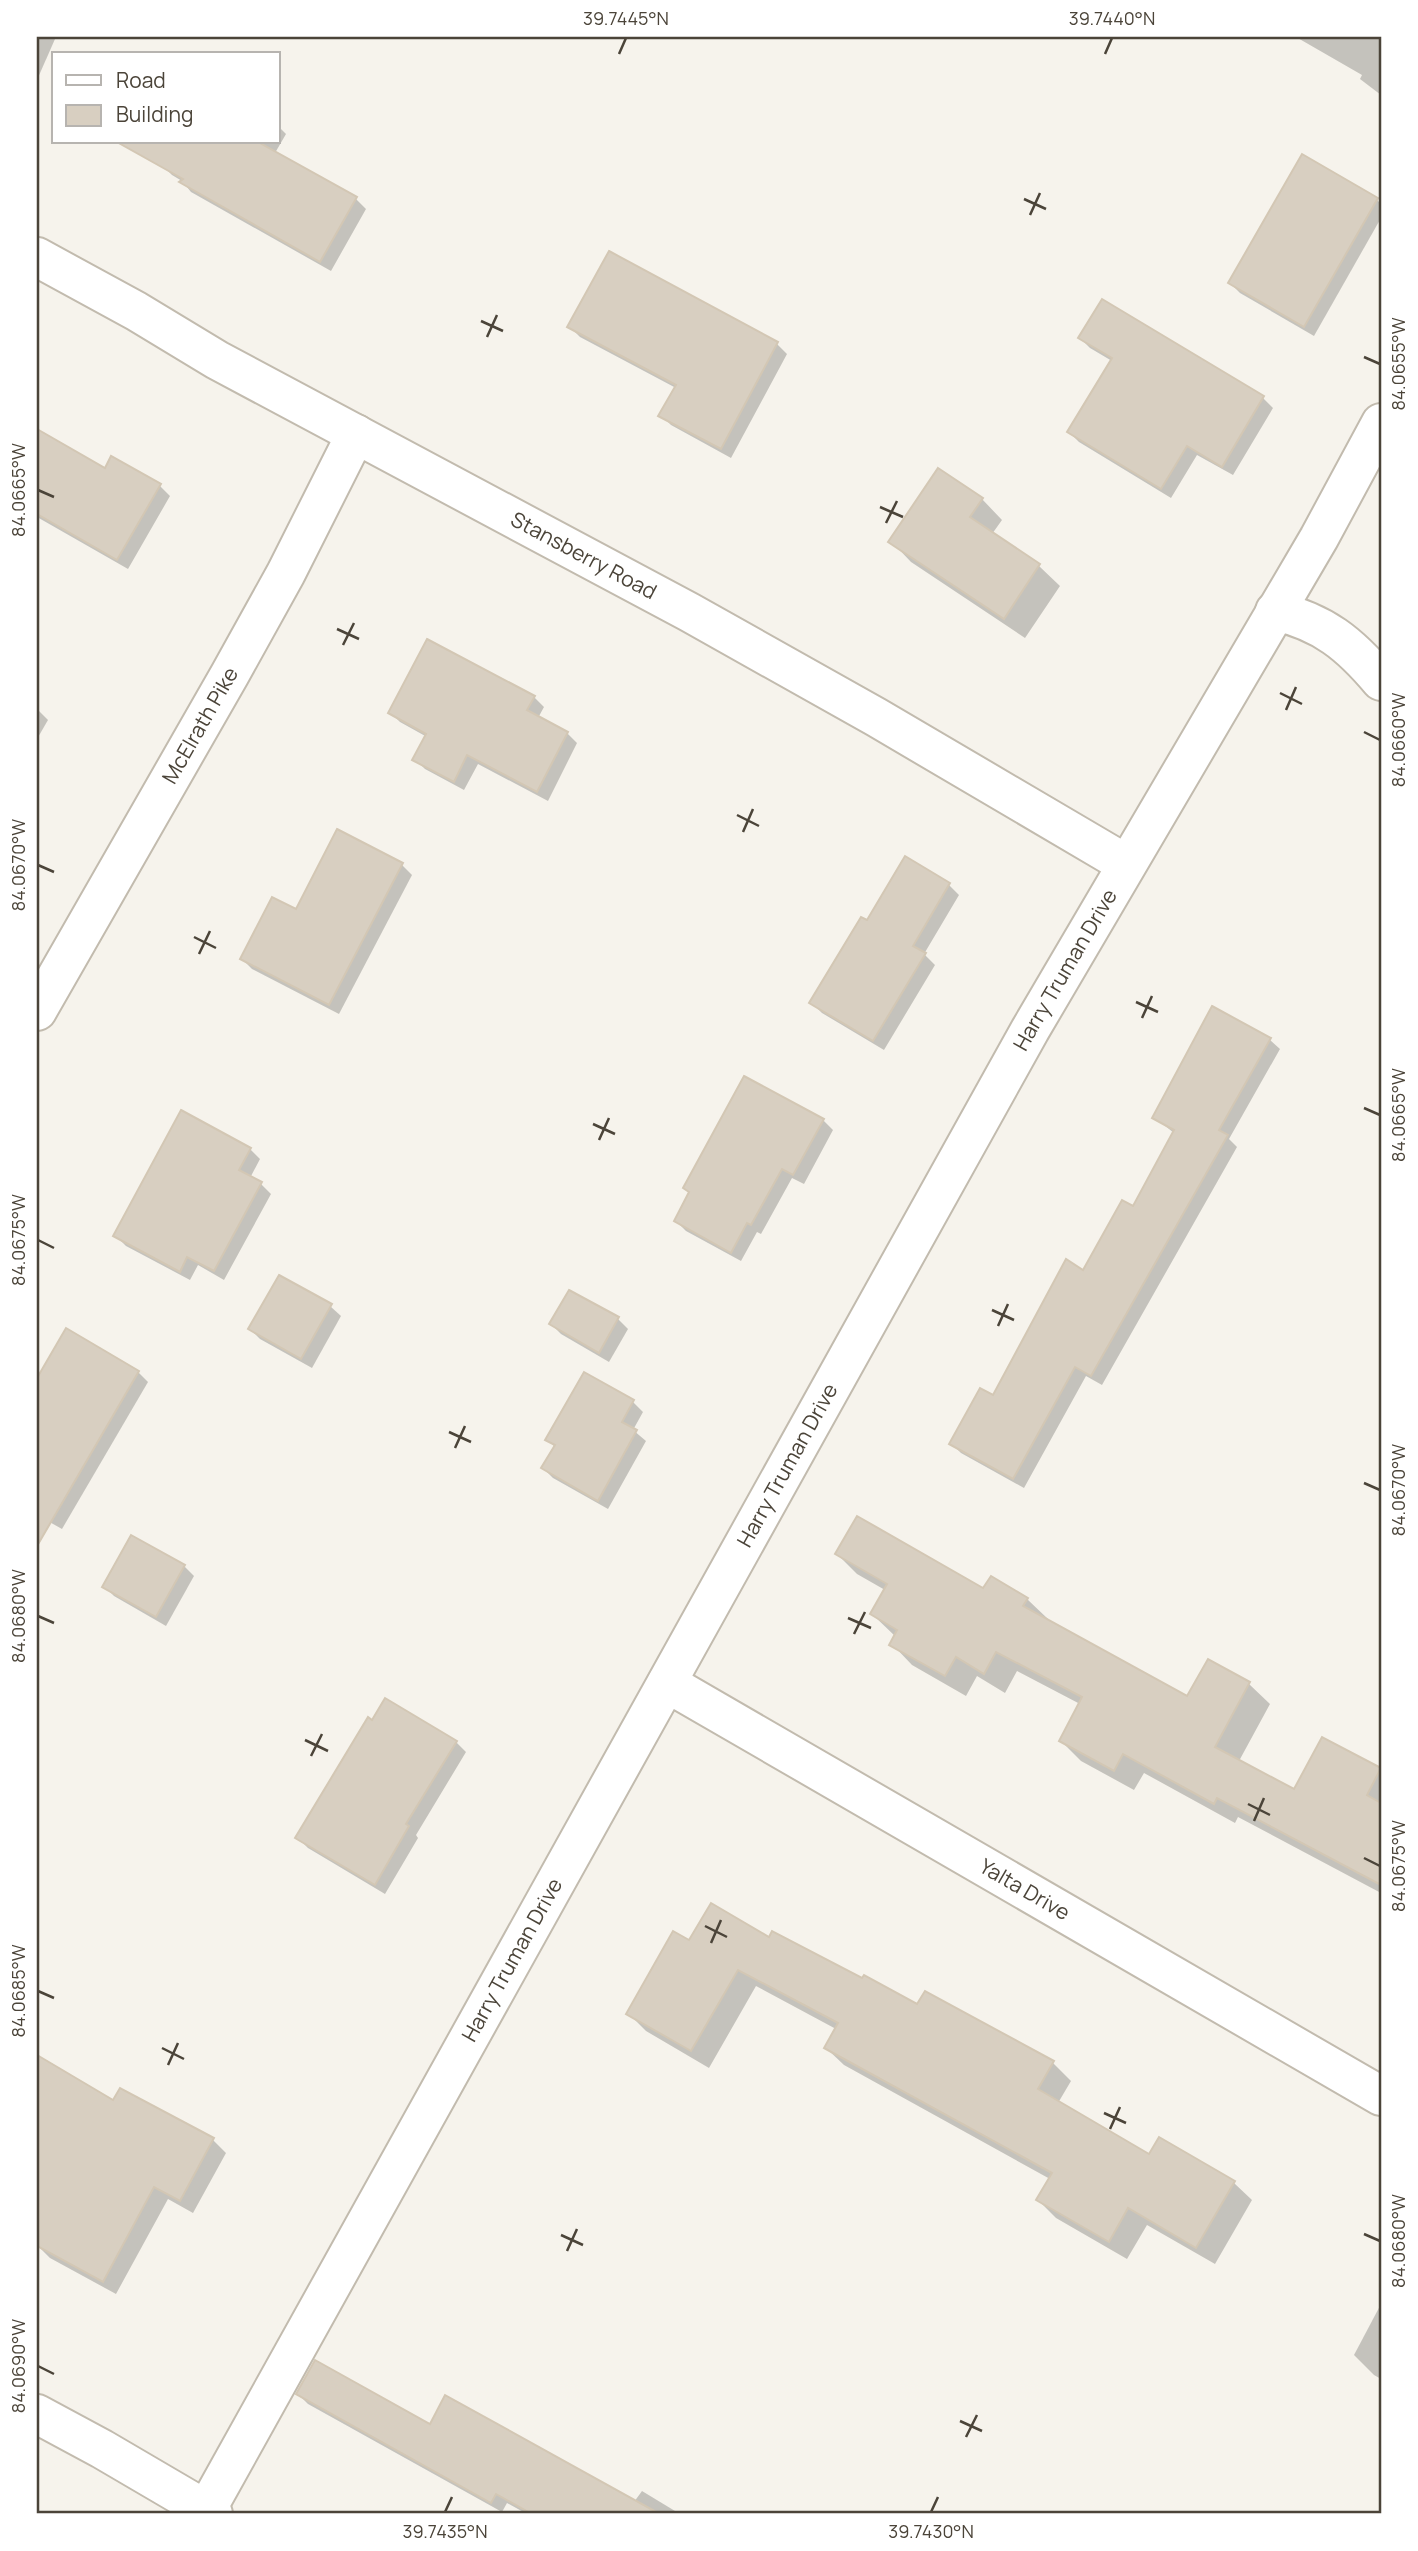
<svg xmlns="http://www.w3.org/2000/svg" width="1418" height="2551" viewBox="0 0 1418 2551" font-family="Manrope,sans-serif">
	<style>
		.shadow { fill: #0003 }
		.building { fill: #d8cfc1; stroke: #d3c7b4; stroke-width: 2 }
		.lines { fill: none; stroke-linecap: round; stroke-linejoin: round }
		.street-casing { stroke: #c2bbae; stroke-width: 42 }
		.street { stroke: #fff; stroke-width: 38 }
		.ticks { fill: none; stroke: #4b4439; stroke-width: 2.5 }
		.labels { text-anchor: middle; stroke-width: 5; stroke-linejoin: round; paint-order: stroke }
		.street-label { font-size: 21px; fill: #4b4439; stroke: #fff }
		.neatline { fill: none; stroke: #4b4439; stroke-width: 2.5 }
		.ticks-label { font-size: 18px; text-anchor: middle; fill: #4b4439 }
	</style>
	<rect width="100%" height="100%" fill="#f6f3ec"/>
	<g class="shadow">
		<path d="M37,37h15l3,2 -18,41z"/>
		<path d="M1296,37h85v58l-21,-16 2,-4z"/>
		<path d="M278,126l8,8 -11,19 81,46 10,10 -35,62 -140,-79 -9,-11 -10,-6 -10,-10 13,-23h103z"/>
		<path d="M1376,199l5,5v14l-67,118 -74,-43 -10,-10z"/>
		<path d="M609,254l168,90 10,10 -56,104 -60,-33 -10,-10 15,-27 -96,-51 -10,-10z"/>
		<path d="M1103,301l160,97 10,10 -40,67 -36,-20 -26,43 -92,-56 -10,-10 43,-71 -22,-13 -10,-10z"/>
		<path d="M37,431l69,40 54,15 10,10 -42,73 -91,-52z"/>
		<path d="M982,499l20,21 -10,14 47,32 21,20 -35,52 -114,-76 -20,-21z"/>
		<path d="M534,697l10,10 -6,11 29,15 10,10 -29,58 -70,-37 -14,26 -39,-21 -10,-10 12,-22 -27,-15 -10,-10z"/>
		<path d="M37,709l11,11 -11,19z"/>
		<path d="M402,865l10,10 -73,139 -87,-45 -10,-10 55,-48z"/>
		<path d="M949,885l10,10 -35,59 11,11 -51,85 -62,-37 -10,-10 56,-81z"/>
		<path d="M1269,1039l11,10 -51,90 8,8 -135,238 -16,-9 -62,112 -63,-35 -10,-10 43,-46 90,-125 50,-63 40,-76 -20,-16z"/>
		<path d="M823,1120l10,10 -29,54 -12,-6 -31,56 -4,-2 -16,29 -55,-30 -10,-10z"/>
		<path d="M250,1149l10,10 -10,19 11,6 10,10 -47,86 -26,-15 -8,15 -64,-34 -10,-10z"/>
		<path d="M570,1292l48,27 10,10 -19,33 -48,-28 -10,-10z"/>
		<path d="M330,1306l11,10 -29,52 -52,-29 -10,-10z"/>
		<path d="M66,1331l72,41 10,10 -86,147 -25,-14v-133z"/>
		<path d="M633,1402l10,10 -10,18 13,11 -38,68 -55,-31 -10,-10 12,-21 -7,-7z"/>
		<path d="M837,1554l146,37 44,8 21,20 -2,2 142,77 20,-37 41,23 21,20 -31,57 56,30 28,-52 58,32v122l-143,-76 -3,6 -91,-50 -10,17 -53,-29 -20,-20 19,-37 -63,-33 -12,22 -28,-17 -11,20 -54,-31 -20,-21 4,-7 -24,-23 13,-24 -28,-16z"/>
		<path d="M184,1566l10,10 -28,50 -52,-30 -10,-10z"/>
		<path d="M456,1742l10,10 -50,83 2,3 -33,56 -77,-46 -10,-10z"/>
		<path d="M770,1940l148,67 135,56 18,18 -13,22 92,53 9,-17 75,44 18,17 -37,64 -68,-39 -20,34 -71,-41 -18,-18 12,-21 -206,-114 -18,-17 10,-19 -80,-43 -47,82 -63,-37 -18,-18 62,-70z"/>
		<path d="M37,2057l77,46 99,37 13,13 -33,60 -25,-14 -52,95 -66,-36 -13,-13 4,-7 -4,-3z"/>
		<path d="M1381,2304v75l-7,-4 -20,-20z"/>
		<path d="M298,2394l133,32 203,76 8,-11 38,23h-153l-20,-11 -5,9 -194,-108z"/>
	</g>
	<g class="building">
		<path d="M117,142h141l99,55 -37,65 -141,-80 4,-3z"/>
		<path d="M1302,154l76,44 -74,129 -76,-44z"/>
		<path d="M609,251l169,91 -57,107 -63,-33 18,-31 -109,-58z"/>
		<path d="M1102,299l162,97 -42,71 -35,-21 -26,43 -94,-57 45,-74 -34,-20z"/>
		<path d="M37,429l68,39 6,-12 50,28 -44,76 -80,-46z"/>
		<path d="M938,468l45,30 -13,19 70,47 -36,55 -116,-77z"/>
		<path d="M427,639l108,57 -8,14 41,22 -31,60 -70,-37 -13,27 -42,-22 14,-26 -38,-21z"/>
		<path d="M337,829l66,34 -74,142 -89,-46 32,-62 24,12z"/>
		<path d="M905,856l45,27 -37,63 13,7 -53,88 -64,-38 52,-86 6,3z"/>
		<path d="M1212,1006l59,32 -52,92 9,5 -137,241 -16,-9 -62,112 -64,-35 31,-56 13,7 73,-136 17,11 39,-70 11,6 41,-76 -22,-12z"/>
		<path d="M744,1076l80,43 -31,56 -11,-6 -31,56 -4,-2 -16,30 -57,-32 15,-29 -6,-4z"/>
		<path d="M181,1110l70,38 -12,22 23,12 -48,89 -27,-14 -7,15 -67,-36z"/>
		<path d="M279,1275l53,29 -31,55 -53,-30z"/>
		<path d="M569,1290l50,27 -20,36 -50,-29z"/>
		<path d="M66,1328l73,43 -102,175v-168z"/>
		<path d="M584,1372l50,28 -12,22 15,8 -39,71 -57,-33 14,-23 -10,-5z"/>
		<path d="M857,1516l126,72 8,-12 37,22 -5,8 164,90 21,-37 42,23 -35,65 79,42 28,-52 59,31 -14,27 14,8v82l-164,-87 -3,6 -91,-50 -9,17 -55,-30 23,-44 -86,-45 -12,22 -28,-17 -11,19 -56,-31 8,-15 -27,-16 17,-30 -52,-30z"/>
		<path d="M131,1535l54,30 -29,52 -54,-30z"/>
		<path d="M385,1698l72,43 -51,83 3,2 -34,59 -80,-47 73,-121 4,3z"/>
		<path d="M711,1903l58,34 3,-6 90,47 2,-3 53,29 8,-13 129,70 -16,28 111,65 10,-17 76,44 -39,67 -68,-40 -19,34 -73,-42 16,-27 -228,-125 14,-25 -100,-53 -47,81 -65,-37 47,-83 16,9z"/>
		<path d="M37,2055l76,45 7,-12 94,50 -34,63 -26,-14 -51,95 -66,-36z"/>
		<path d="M315,2360l115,64 15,-29 215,119h-128l-36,-20 -5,9 -195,-109z"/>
	</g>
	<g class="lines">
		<defs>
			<g id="street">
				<path id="s1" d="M37,257l99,54 81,49 472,252 187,105 250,147"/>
				<path d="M1275,611c48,11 75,33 106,70"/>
				<path id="s2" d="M37,1011l193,-337 56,-101 70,-139"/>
				<path id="s3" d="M667,1683l714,413"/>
				<path d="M37,2414l65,35 111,65"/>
				<path id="s4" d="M204,2514l826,-1484 289,-492 62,-115"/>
			</g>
		</defs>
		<use href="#street" class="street-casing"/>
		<use href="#street" class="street"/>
	</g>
	<path class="ticks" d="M619,54l7,-16M1105,54l7,-16M1024,199l22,10M1030,215l10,-22M481,321l22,10M487,337l10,-22M1364,357l16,7M38,490l16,7M880,507l23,10M886,523l11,-22M337,629l22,10M343,645l11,-22M1280,693l22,11M1286,710l10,-23M1364,732l16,8M737,815l22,11M743,832l10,-23M38,865l16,7M194,937l22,11M199,954l11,-23M1136,1002l22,10M1142,1018l10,-22M1364,1108l16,7M593,1124l22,10M599,1140l10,-22M38,1240l16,8M992,1310l22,10M998,1326l10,-22M449,1432l22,10M455,1448l10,-22M1364,1483l16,7M38,1616l16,7M848,1618l23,10M854,1634l11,-22M305,1740l23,11M311,1756l11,-22M1248,1804l22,11M1254,1821l10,-23M1364,1858l16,8M705,1926l22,11M711,1943l10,-23M38,1991l16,7M162,2048l22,11M168,2065l10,-22M1104,2113l22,10M1110,2129l10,-22M1364,2234l16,7M561,2235l22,10M567,2251l10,-22M38,2366l16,8M960,2421l22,10M966,2437l11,-22M445,2512l7,-15M931,2512l7,-15"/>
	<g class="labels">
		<g class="street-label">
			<text dy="7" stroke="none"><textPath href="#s1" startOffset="623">Stansberry Road</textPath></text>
			<text dy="7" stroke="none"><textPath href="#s2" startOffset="329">McElrath Pike</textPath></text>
			<text dy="7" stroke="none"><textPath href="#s4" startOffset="1768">Harry Truman Drive</textPath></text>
			<text dy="7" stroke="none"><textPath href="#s4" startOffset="1200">Harry Truman Drive</textPath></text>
			<text dy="7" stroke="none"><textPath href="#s3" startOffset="413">Yalta Drive</textPath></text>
			<text dy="7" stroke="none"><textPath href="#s4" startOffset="634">Harry Truman Drive</textPath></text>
		</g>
	</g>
	<rect width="1418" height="2551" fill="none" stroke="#ffffff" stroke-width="77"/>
	<rect x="52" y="52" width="228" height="91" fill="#ffffff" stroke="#b7b4b0" stroke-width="2"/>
	<rect x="66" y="75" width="35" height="10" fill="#ffffff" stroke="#b7b4b0" stroke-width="2"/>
	<text x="116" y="88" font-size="21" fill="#4b4439">Road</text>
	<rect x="66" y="105" width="35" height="21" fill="#d8cfc1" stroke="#b7b4b0" stroke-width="2"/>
	<text x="116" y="122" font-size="21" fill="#4b4439">Building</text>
	<rect x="38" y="38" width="1342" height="2474" class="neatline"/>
	<g class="ticks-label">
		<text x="626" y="25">39.7445°N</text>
		<text x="1112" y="25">39.7440°N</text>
		<text transform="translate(1399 364) rotate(-90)" y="6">84.0655°W</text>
		<text transform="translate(19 490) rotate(-90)" y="6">84.0665°W</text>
		<text transform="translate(1399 740) rotate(-90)" y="6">84.0660°W</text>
		<text transform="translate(19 865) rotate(-90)" y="6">84.0670°W</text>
		<text transform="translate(1399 1115) rotate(-90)" y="6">84.0665°W</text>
		<text transform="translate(19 1240) rotate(-90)" y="6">84.0675°W</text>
		<text transform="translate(1399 1490) rotate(-90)" y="6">84.0670°W</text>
		<text transform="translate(19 1616) rotate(-90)" y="6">84.0680°W</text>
		<text transform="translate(1399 1866) rotate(-90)" y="6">84.0675°W</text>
		<text transform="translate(19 1991) rotate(-90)" y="6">84.0685°W</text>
		<text transform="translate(1399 2241) rotate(-90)" y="6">84.0680°W</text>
		<text transform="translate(19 2366) rotate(-90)" y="6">84.0690°W</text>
		<text x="445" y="2538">39.7435°N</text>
		<text x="931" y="2538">39.7430°N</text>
	</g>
</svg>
